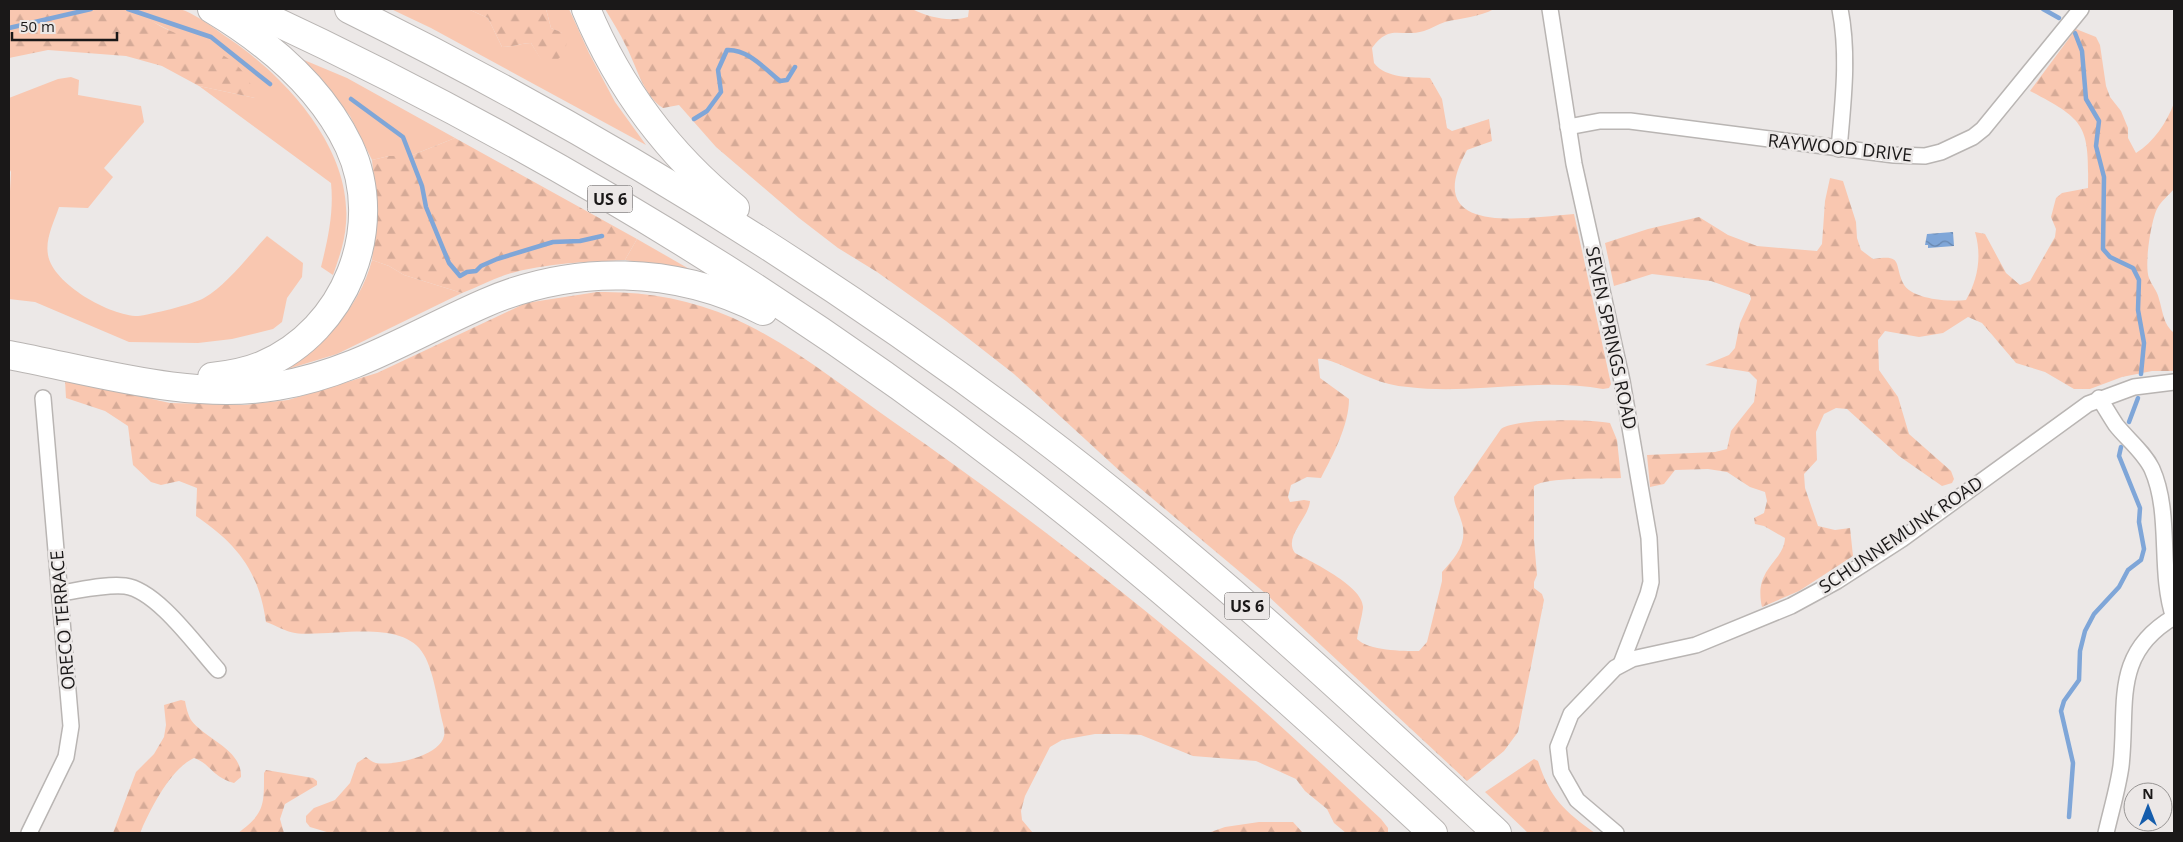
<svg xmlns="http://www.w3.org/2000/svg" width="2183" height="842" viewBox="0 0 2183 842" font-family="'Open Sans',sans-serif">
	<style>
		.grass { fill: #f9c7b0 }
		.forest { fill: url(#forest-firs) }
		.water { fill: url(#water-waves) }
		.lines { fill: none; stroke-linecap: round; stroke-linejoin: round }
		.stream { stroke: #7fa6d8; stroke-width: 4.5 }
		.street-casing { stroke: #b9b5b3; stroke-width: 18 }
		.highway-casing { stroke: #b9b5b3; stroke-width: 30 }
		.street { stroke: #fff; stroke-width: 15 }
		.highway { stroke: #fff; stroke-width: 28 }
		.labels { text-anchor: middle; stroke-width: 5; stroke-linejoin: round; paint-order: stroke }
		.shield { fill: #ece8e7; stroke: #595656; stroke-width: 1 }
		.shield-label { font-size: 16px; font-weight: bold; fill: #1a1818 }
		.street-label { font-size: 18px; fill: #1a1818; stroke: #ece8e7 }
	</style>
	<defs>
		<pattern id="forest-firs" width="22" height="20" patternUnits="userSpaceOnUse" patternTransform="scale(1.25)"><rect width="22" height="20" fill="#f9c7b0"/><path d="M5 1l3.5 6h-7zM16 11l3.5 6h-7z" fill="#d5aa97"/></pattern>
		<pattern id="water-waves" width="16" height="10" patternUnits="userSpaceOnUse" patternTransform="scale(1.25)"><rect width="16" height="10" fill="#7fa6d8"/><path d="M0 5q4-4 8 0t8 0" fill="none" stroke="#6786ae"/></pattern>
	</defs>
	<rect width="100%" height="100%" fill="#ece8e7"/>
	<g class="grass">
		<path d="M137,9c14,0 30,-3 42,0 15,3 40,23 52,31 57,39 121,110 115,183 -1,18 -7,35 -13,52l-12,-8c7,-28 13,-55 10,-84l-132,-97 56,12 -86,-68 -22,-11z"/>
		<path d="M391,9h77l20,9 14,29c11,0 19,-4 29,-4l10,16 21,-26 -11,-5 -5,-19h23l20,44 26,49 31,43 -215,-117z"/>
		<path d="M304,60l43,18 108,60 -45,18h-21l-17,4 -22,-44z"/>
		<path d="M71,77l8,3 -1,15 63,11 3,16 -40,46 9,9 -25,31 -29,-1c-5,15 -14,32 -11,48 5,29 62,61 90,61 11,-1 56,-12 66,-18 24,-14 44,-42 63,-62l36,27 -1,14 -15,21 -5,24 -9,7 -41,10 -34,4 -69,-1 -94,-40 -26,-3v-89l2,-38 -2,-4v-70l49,-19z"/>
		<path d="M637,239l54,31 -66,-10z"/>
		<path d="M372,260l17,6 15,9 58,18 -125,61 -59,18c44,-24 81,-63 94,-112z"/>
	</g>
	<g class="forest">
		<path d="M9,9h128c33,35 108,33 118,89l-56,-12 -37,-20 -36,-10 -78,-6 -39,8z"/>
		<path d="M468,9h78l5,19 12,5 4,8c-2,12 -5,17 -16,22l-10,-3 -10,-17c-10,0 -18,4 -29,4l-14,-29z"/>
		<path d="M605,9h307c18,9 38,13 56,8l1,-8h525c-14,8 -33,9 -49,13 -7,2 -14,7 -21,9 -24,7 -34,-8 -52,17l2,15c12,16 39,14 56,15l12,21 5,29 5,3 37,-12 3,22 -25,9c-48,87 57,68 107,64l37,170 -2,4 -6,1c-64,-12 -131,6 -195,-2 -13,-1 -25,-4 -37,-9 -13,-4 -42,-21 -53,-19l2,19 29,21c0,26 -16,56 -28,79l-14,-1 -16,8 -3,12 2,5 14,-2 6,1c-1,17 -27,36 -15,52 15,8 70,34 68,55 -1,10 -5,20 -6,31 12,12 45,12 62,12l8,-9 15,-61v-9c14,-15 27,-30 19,-52 -2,-8 -7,-15 -7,-23l47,-68c15,-11 90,-10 109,-6l7,17 4,38c-18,1 -75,-1 -87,8v54l3,35 -3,7v6l8,6 2,6 -26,132 -14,19 -37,30 -202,-188 -143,-120 -108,-99 -68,-53 -69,-49 -39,-24 -39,-30 -83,-71 -37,-42 -16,3c-20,-13 -26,-41 -37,-62 -6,-13 -14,-25 -21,-37z"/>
		<path d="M2076,29l20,8 4,8 6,41 4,11 11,14 7,17v10l8,15c18,-11 31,-31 38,-50v86c-6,7 -13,12 -17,20 -6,12 -13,57 -8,69 3,8 8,12 10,21 4,13 4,25 15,34v38h-22l-30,6 -32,12h-16l-29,-17 -29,-9 -34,-40 -14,-6 -25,16 -24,4 -34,-6 -7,9 1,30 19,27 11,37 42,37 3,8 -2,4 -10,3 -43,-30 -52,-47 -11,-1 -12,6 -8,18 1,28 -13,14 1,14 13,38 17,4 15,-2 3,28 -54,35 -37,16c-9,-39 22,-45 23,-69l-21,-12 -9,-2 -1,-6 10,-5 3,-12 -2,-9 -15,-5 -23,-15 -19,-3 -33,1 -11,14 -14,3 -3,-32 68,-3 12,-3 4,-18 23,-29 3,-22 -8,-8 -44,-7 24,-10 6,-7 5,-25 11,-24 -1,-4 -39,-14 -59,-7 -38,12 -9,-43 43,-14 51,-12 29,18 29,11 60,5 5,-7 3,-43 5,-23 13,3 13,41 1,16 4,12 12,9c30,-5 21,4 30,24 8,17 48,19 63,17 12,-21 16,-44 9,-68l10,2 21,39 14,12 10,-4 25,-44 1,-8 -5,-12 5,-19 6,-5 26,-5c1,-62 -2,-68 -58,-97z"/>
		<path d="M455,138l182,101 -12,21c-39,2 -82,3 -120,15 -15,5 -29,13 -43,18l-58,-18 -15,-9 -17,-6 5,-47 -5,-53 17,-4h21z"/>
		<path d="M597,292c47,-1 93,7 136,26 58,26 110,69 162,105 114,79 224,164 329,253 54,46 105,95 157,143l7,9v5h-42l-12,-10 -7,-14 -22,-18 -9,-12 -11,-5 -29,-13 -63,-5 -52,-21 -20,-1h-26l-33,6 -12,7 -25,49 -4,15 1,9 11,13h-703l-20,-6 -4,-5v-6l8,-8 21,-8 15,-17 7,-20 9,-6c3,2 6,5 10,6 17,3 64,-7 68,-27 1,-3 0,-8 -1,-12 -5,-20 -9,-52 -19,-69 -21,-38 -94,-17 -129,-22 -9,-1 -20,-8 -29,-11 -7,-51 -29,-78 -70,-106l1,-28 -18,-7 -18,4 -10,-3 -18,-17 -5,-39 -23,-15 -39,-13 -1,-18 105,23 74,2 44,-5 89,-27 149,-70z"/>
		<path d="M181,700l4,1c1,6 3,14 6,19 14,19 51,29 50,57l-7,6c-22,-6 -23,-19 -40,-25 -24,11 -44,52 -54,75h-27l23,-61 18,-18 10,-17 2,-12 -2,-20z"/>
		<path d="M1534,759l4,2c12,37 26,50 57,72h-67l-43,-41z"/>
		<path d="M266,770l47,8 4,3v4l-32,19 -5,15 4,14h-46c27,-20 26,-28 26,-60z"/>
		<path d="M1259,822h34l10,11h-95l17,-6z"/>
	</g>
	<path class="water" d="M1953,232l1,14 -26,2v-3h-3l2,-11z"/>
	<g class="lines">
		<g class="stream">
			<path d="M128,9l83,28 59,47"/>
			<path d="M2043,9l16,9"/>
			<path d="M9,28l82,-19"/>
			<path d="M2075,33l7,18 4,48 13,22 -3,25 8,31 -1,72 7,8 23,11 6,12 -1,30 6,33 -3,31"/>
			<path d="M351,99l52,38 19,49 4,21 23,56 11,13 7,-4 9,-1 5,-5 16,-7 56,-17 27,-1 22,-5"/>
			<path d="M694,119l13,-8 14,-19 -3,-22 9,-20c21,-1 38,19 53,31l7,-1 8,-13"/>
			<path d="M2129,422l9,-24"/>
			<path d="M2069,817l4,-54 -12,-52 3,-10 15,-21 1,-29 5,-20 9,-17 25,-27 9,-17 13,-10 3,-11 -5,-27 1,-14 -21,-52 2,-9"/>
		</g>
		<defs>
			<g id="street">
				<path d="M1550,9l24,155 48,217 27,157 2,44 -3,12 -27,70"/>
				<path d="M1568,127l32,-6h30l264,34 31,1 16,-4 32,-15 10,-8 98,-120"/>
				<path d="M1839,149c4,-47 10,-94 1,-140"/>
				<path d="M2099,398c6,9 11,18 17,27 11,14 28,27 36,44 20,45 6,102 22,149"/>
				<path d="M60,593c21,-3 45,-9 65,-7 32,4 72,61 93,84"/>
				<path d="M29,833l37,-76 5,-31 -28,-328"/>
				<path d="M1616,833l-39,-33 -16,-28 -3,-25 13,-33 44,-46 17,-9 64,-14 95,-39 46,-25 65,-42 186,-135 46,-17 40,-5"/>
				<path d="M2106,833c5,-22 12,-45 15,-67 7,-61 -10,-112 53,-149"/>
			</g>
			<g id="highway">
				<path d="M249,9c277,128 542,288 783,476 140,109 271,228 401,348"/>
				<path d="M349,9c241,119 470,260 685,422 163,123 313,263 463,402"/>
				<path d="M586,9c33,79 82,145 149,199"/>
				<path d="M9,355c85,16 181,46 268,31 75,-12 139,-53 208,-83 89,-39 191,-37 278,8"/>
				<path d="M212,377c17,-2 35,-5 51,-12 82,-35 124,-137 86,-219 -28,-59 -82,-104 -137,-137"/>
			</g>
		</defs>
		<use href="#street" class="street-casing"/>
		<use href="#highway" class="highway-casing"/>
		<use href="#street" class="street"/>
		<use href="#highway" class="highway"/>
	</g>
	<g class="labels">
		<g class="shield">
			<rect x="587.5" y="185.5" width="45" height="27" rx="4"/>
			<rect x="1224.5" y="592.5" width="45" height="27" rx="4"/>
		</g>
		<g class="shield-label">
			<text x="610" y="205">US 6</text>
			<text x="1247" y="612">US 6</text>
		</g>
		<g class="street-label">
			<text transform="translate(1840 148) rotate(6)" y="6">RAYWOOD DRIVE</text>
			<text transform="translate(1611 338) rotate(78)" y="6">SEVEN SPRINGS ROAD</text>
			<text transform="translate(1901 535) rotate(-34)" y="6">SCHUNNEMUNK ROAD</text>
			<text transform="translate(63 620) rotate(-95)" y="6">ORECO TERRACE</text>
		</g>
	</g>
	<rect width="2183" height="842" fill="none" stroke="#1a1818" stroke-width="20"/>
	<g transform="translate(2148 807)"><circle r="24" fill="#ece8e7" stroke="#989594"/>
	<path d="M0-4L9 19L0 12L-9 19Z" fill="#155dac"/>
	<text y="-8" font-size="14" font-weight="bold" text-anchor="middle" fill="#1a1818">N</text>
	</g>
	<path d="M12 32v8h105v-8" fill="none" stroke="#1a1818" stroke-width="2.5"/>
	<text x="20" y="32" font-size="15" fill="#1a1818" stroke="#ece8e7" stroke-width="4" paint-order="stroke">50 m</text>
</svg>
